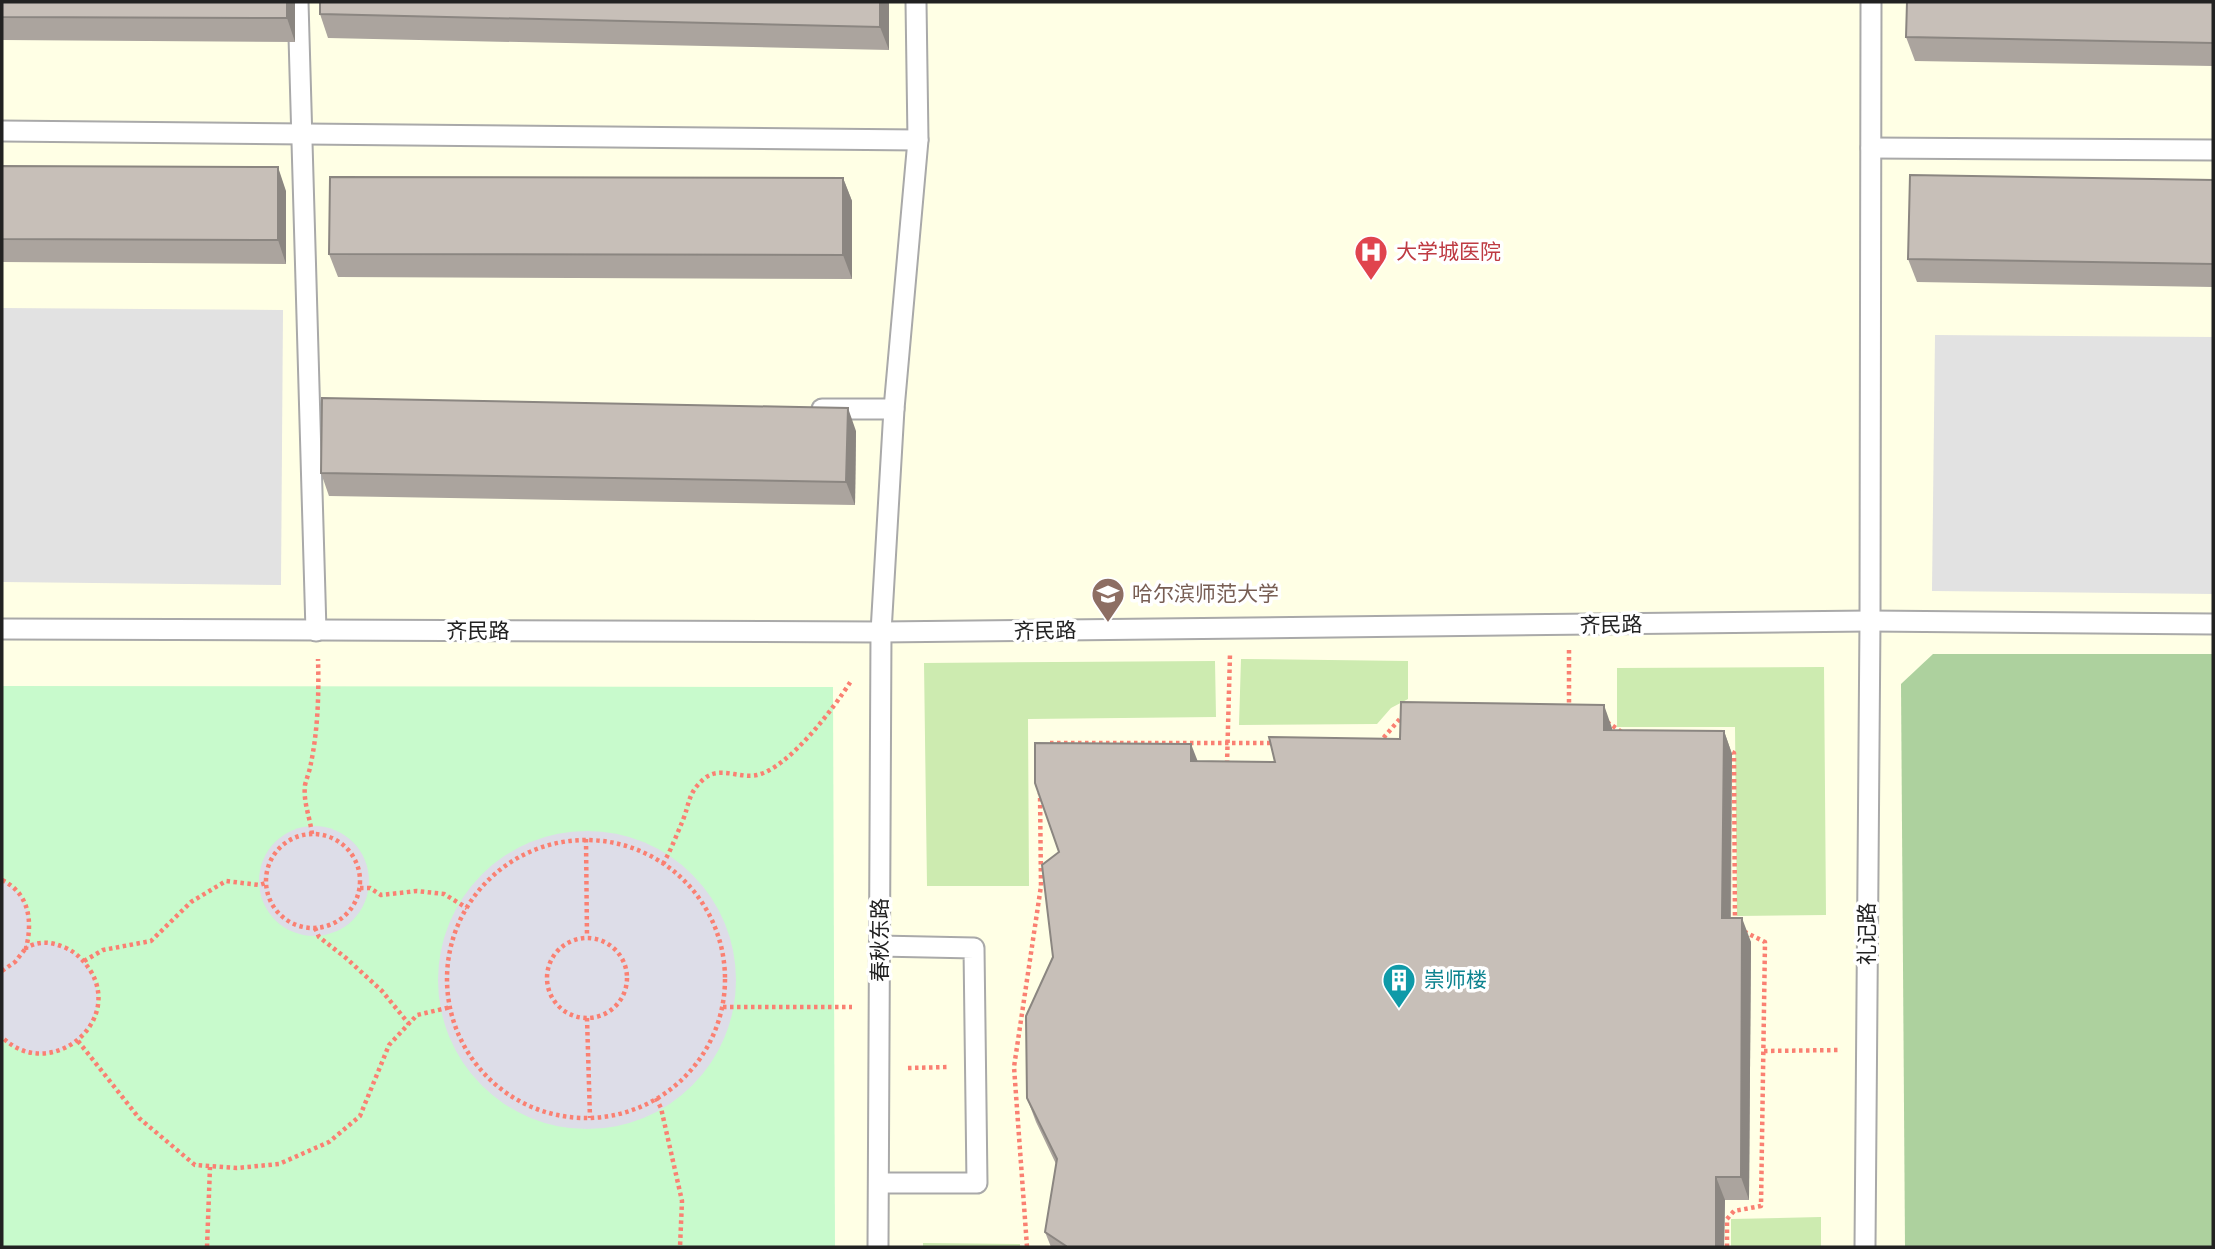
<svg xmlns="http://www.w3.org/2000/svg" width="2215" height="1249" viewBox="0 0 2215 1249" font-family="Inter,'Noto Sans SC',sans-serif">
	<style>
		.education { fill: #ffffe5 }
		.grass { fill: #cdebb0 }
		.forest { fill: #add19e }
		.park { fill: #c8facc }
		.parking { fill: #e2e2e2 }
		.plaza { fill: #dddde8 }
		.lines { fill: none; stroke-linecap: round; stroke-linejoin: round }
		.service-casing { stroke: #a9a9a9; stroke-width: 23 }
		.path { stroke: #fa8072; stroke-width: 4.5; stroke-dasharray: 3.5 3.5; stroke-linecap: butt }
		.service { stroke: #fff; stroke-width: 19 }
		.wall { fill: #aba49e }
		.shaded-wall { fill: #8b8681 }
		.building { fill: #c7bfb8; stroke: #8b8681; stroke-width: 2 }
		.labels { text-anchor: middle; stroke-width: 7; stroke-linejoin: round; paint-order: stroke }
		.health-label { font-size: 21px; fill: #be3a42; stroke: #fff; text-anchor: start }
		.education-label { font-size: 21px; fill: #785e54; stroke: #fff; text-anchor: start }
		.street-label { font-size: 21px; fill: #222; stroke: #fff }
		.culture-label { font-size: 21px; fill: #0d838f; stroke: #fff; text-anchor: start }
	</style>
	<rect width="100%" height="100%" fill="#f2efe9"/>
	<rect class="education" x="2" y="2" width="2211" height="1245"/>
	<g class="grass">
		<path d="M1241,659l167,2v38l-17,9 -14,16 -138,1z"/>
		<path d="M1215,661l1,56 -188,2 1,167h-102l-3,-223z"/>
		<path d="M1824,667l2,248 -89,1 -2,-189h-118v-59z"/>
		<path d="M1821,1217v30h-90v-28z"/>
		<path d="M923,1243l97,1v3h-97z"/>
	</g>
	<path class="forest" d="M1933,654h280v593h-308l-4,-563z"/>
	<path class="park" d="M2,686l831,1 2,560h-833z"/>
	<g class="parking">
		<path d="M2,308l281,2 -2,275 -279,-3z"/>
		<path d="M1935,335l278,2v257l-281,-3z"/>
	</g>
	<g class="plaza">
		<circle cx="314" cy="881" r="55"/>
		<circle cx="587" cy="980" r="149"/>
		<path d="M2,880l7,4 13,13 7,16 1,17 -3,14 9,-2 18,1 17,7 13,11 9,15 5,17 -2,18 -7,16 -11,14 -15,9 -17,4 -20,-1 -18,-9 -6,-7z"/>
	</g>
	<g class="lines">
		<defs>
			<g id="service">
				<path d="M298,2l18,629"/>
				<path d="M2,131l916,9"/>
				<path d="M1871,148l342,2"/>
				<path d="M822,409h72"/>
				<path d="M2,629l879,3 989,-11 343,3"/>
				<path d="M879,1183h98l-3,-235 -95,-2"/>
				<path d="M878,1247l3,-615 13,-223 24,-269 -2,-138"/>
				<path d="M1865,1247l5,-626 1,-619"/>
			</g>
		</defs>
		<use href="#service" class="service-casing"/>
		<g class="path">
			<path d="M1569,650v58"/>
			<path d="M1607,722l16,11"/>
			<path d="M1050,743h225"/>
			<path d="M1379,743l26,-30"/>
			<path d="M1726,749l8,4 1,170"/>
			<path d="M1227,764l3,-110"/>
			<path d="M312,834c-2,-17 -9,-32 -7,-49 2,-8 5,-15 6,-22 7,-34 8,-70 7,-104"/>
			<circle cx="313" cy="881" r="47"/>
			<path d="M586,839l1,98"/>
			<circle cx="586" cy="979" r="139"/>
			<path d="M663,864c8,-14 14,-30 20,-44 7,-18 5,-28 22,-42 15,-12 36,1 52,-3 32,-7 77,-67 94,-94"/>
			<path d="M2,880c27,13 31,41 24,68 14,-8 26,-6 40,0 11,5 18,13 24,22 34,54 -42,113 -88,67"/>
			<path d="M360,888h10l11,7 36,-4 27,3 23,14"/>
			<path d="M315,928l4,9 27,21 36,33 27,33"/>
			<circle cx="587" cy="978" r="40"/>
			<path d="M84,961l19,-11 48,-9 40,-39 35,-21 33,4 7,-2"/>
			<path d="M2,971l13,-9 11,-14"/>
			<path d="M723,1007h129"/>
			<path d="M587,1018l3,100"/>
			<path d="M78,1041l61,77 56,47 42,3 42,-4 50,-22 31,-26 29,-71 28,-30 34,-8"/>
			<path d="M1764,1051l77,-1"/>
			<path d="M908,1068l40,-1"/>
			<path d="M656,1098l5,10 21,93 -2,46"/>
			<path d="M207,1247l3,-80"/>
			<path d="M1027,1247l-13,-180 27,-181 -1,-93"/>
			<path d="M1727,1247v-28l7,-8 27,-5 4,-264 -20,-10"/>
		</g>
		<use href="#service" class="service"/>
	</g>
	<g class="wall">
		<path d="M2,2h293v40l-293,-2z"/>
		<path d="M320,2h569v48l-561,-12 -8,-24z"/>
		<path d="M2213,2v64l-298,-5 -9,-24z"/>
		<path d="M2,166l284,25v73l-284,-2z"/>
		<path d="M843,178l9,23v78l-514,-2 -9,-23z"/>
		<path d="M2213,180v107l-296,-5 -9,-23z"/>
		<path d="M856,431l-1,74 -526,-9 -8,-23z"/>
		<path d="M1612,728v2l112,1 8,23 -1,164 20,24 -2,258h-24l-1,47h-673l-6,-15 11,-68 -20,-42 -9,-24 26,-141 145,-196 77,1 125,-23z"/>
	</g>
	<g class="shaded-wall">
		<path d="M287,2h8v40l-8,-24z"/>
		<path d="M880,2h9v48l-9,-23z"/>
		<path d="M278,167l8,24v73l-8,-24z"/>
		<path d="M843,178l9,23v78l-9,-24z"/>
		<path d="M848,408l8,23 -1,74 -9,-23z"/>
		<path d="M1604,705l8,23v25l-8,-23z"/>
		<path d="M1724,731l8,23 -2,188 -8,-24z"/>
		<path d="M1191,744l9,23 -9,-6z"/>
		<path d="M1742,918l9,24 -2,258 -8,-23z"/>
		<path d="M1716,1177l9,23 -1,47h-8z"/>
	</g>
	<g class="building">
		<path d="M2,2h285v16l-285,-1z"/>
		<path d="M320,2h560v25l-560,-13z"/>
		<path d="M1907,2h306v41l-307,-6z"/>
		<path d="M2,166l276,1v73l-276,-1z"/>
		<path d="M1910,175l303,5v84l-305,-5z"/>
		<path d="M330,177l513,1v77l-514,-1z"/>
		<path d="M322,398l526,10 -2,74 -525,-9z"/>
		<path d="M1401,702l203,3v25l120,1 -2,187h20l-1,259h-25v70h-650v-1l-21,-14 12,-73 -30,-61 -1,-82 27,-59 -11,-92 17,-13 -24,-69v-40l156,1v17l84,1 -6,-25 131,2z"/>
	</g>
	<defs>
		<symbol id="hospital-pin" viewBox="-11 -11 22 30"><path d="M0 17L-7.5 6A9.5 9.5 0 1 1 7.5 6Z" fill="#e0444e" stroke="#fff"/><path d="M-5-5h3v3.5h4V-5h3V5h-3V1.5h-4V5h-3Z" fill="#fff"/></symbol>
		<symbol id="university-pin" viewBox="-11 -11 22 30"><path d="M0 17L-7.5 6A9.5 9.5 0 1 1 7.5 6Z" fill="#8d6e63" stroke="#fff"/><path d="M0-5L7-2L0 1L-7-2ZM-4 1L0 2.5L4 1V4Q0 6-4 4Z" fill="#fff"/></symbol>
		<symbol id="building-pin" viewBox="-11 -11 22 30"><path d="M0 17L-7.5 6A9.5 9.5 0 1 1 7.5 6Z" fill="#0f9aa8" stroke="#fff"/><path d="M-4-6H4V6H1V3H-1V6H-4ZM-2.5-4.3h1.7v1.8h-1.7ZM.8-4.3h1.7v1.8H.8ZM-2.5-1h1.7V.8h-1.7ZM.8-1h1.7V.8H.8Z" fill="#fff"/></symbol>
	</defs>
	<g fill-rule="evenodd">
		<use href="#hospital-pin" x="1352" y="233" width="38" height="52"/>
		<use href="#university-pin" x="1089" y="575" width="38" height="52"/>
		<use href="#building-pin" x="1380" y="961" width="38" height="52"/>
	</g>
	<g class="labels">
		<g class="health-label">
			<text x="1396" y="259">大学城医院</text>
		</g>
		<g class="education-label">
			<text x="1132" y="601">哈尔滨师范大学</text>
		</g>
		<g class="street-label">
			<text transform="translate(1611 625) rotate(-1)" y="7">齐民路</text>
			<text x="478" y="638">齐民路</text>
			<text transform="translate(1045 631) rotate(-1)" y="7">齐民路</text>
			<text transform="translate(1867 934) rotate(-90)" y="7">礼记路</text>
			<text transform="translate(880 940) rotate(-90)" y="7">春秋东路</text>
		</g>
		<g class="culture-label">
			<text x="1424" y="987">崇师楼</text>
		</g>
	</g>
	<rect width="2215" height="1249" fill="none" stroke="#222222" stroke-width="7"/>
</svg>
